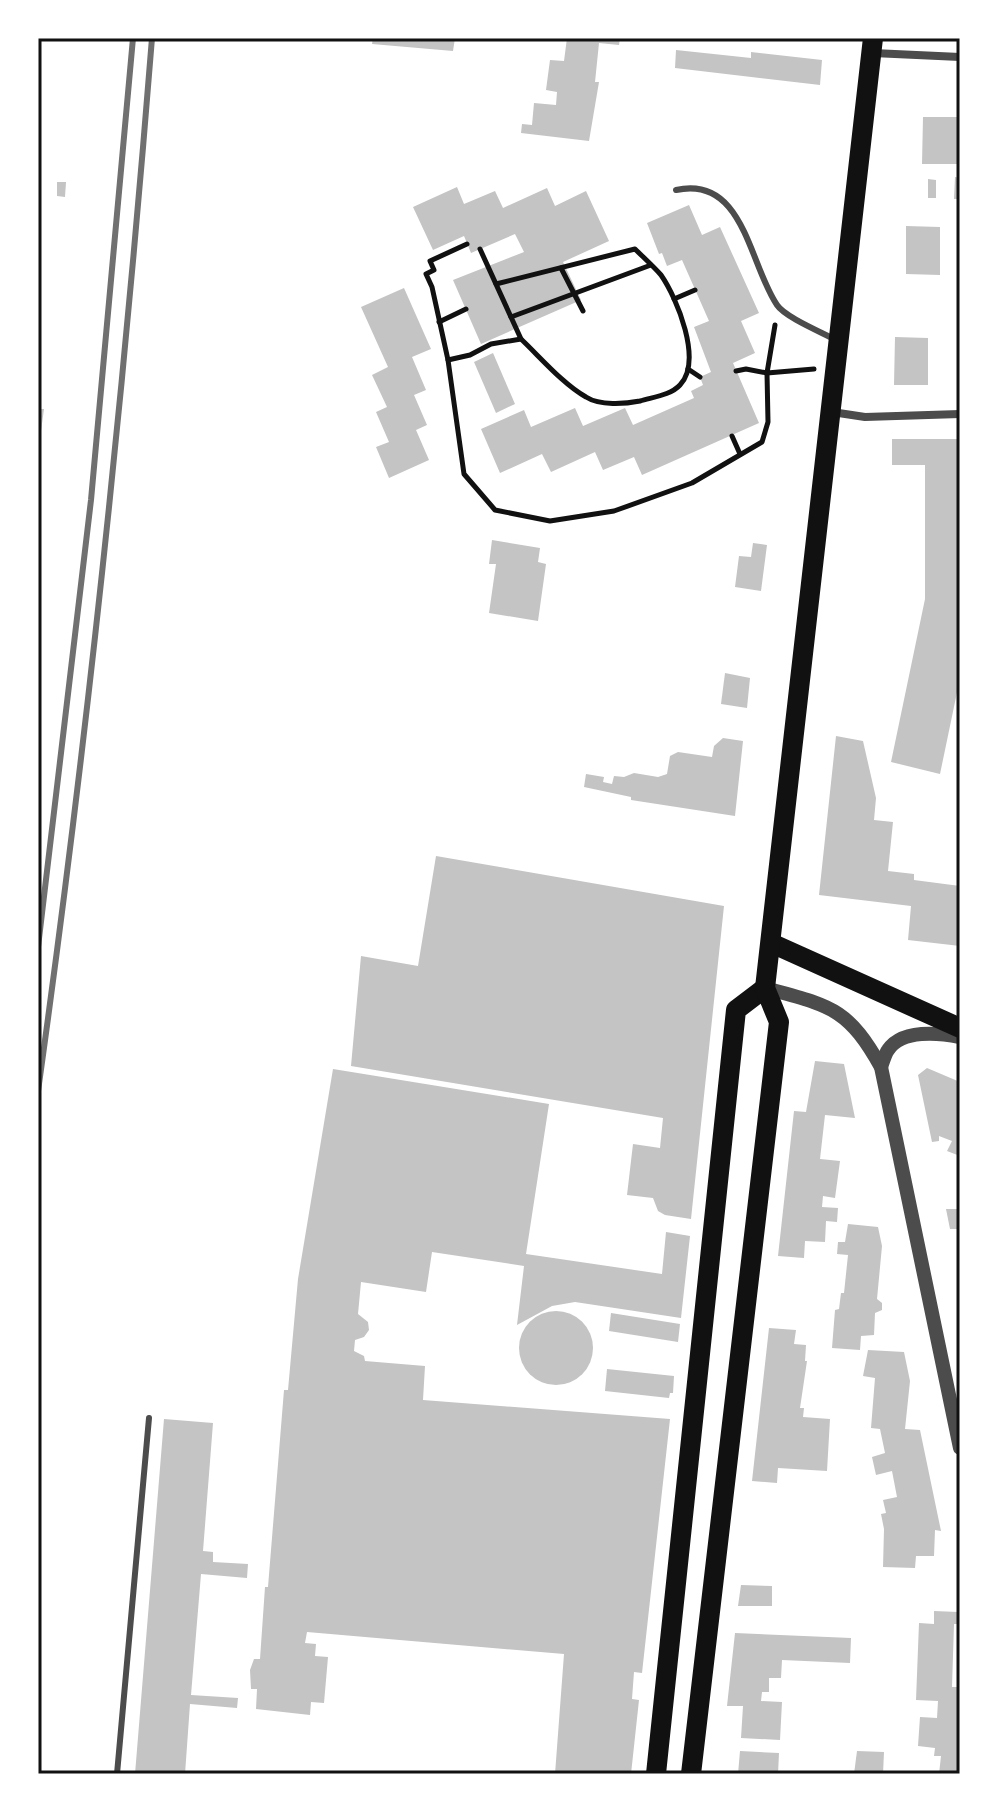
<svg xmlns="http://www.w3.org/2000/svg" width="998" height="1812" viewBox="0 0 998 1812" font-family="'Source Sans 3',sans-serif">
	<style>
		.building { fill: #c4c4c4 }
		.lines { fill: none; stroke-linecap: round; stroke-linejoin: round }
		.path { stroke: #111; stroke-width: 5 }
		.service { stroke: #4c4c4c; stroke-width: 6 }
		.minor { stroke: #4c4c4c; stroke-width: 8 }
		.tertiary { stroke: #4c4c4c; stroke-width: 14 }
		.primary { stroke: #111; stroke-width: 20 }
		.rail { stroke: #707070; stroke-width: 6 }
		.neatline { fill: none; stroke: #111; stroke-width: 3 }
	</style>
	<rect width="100%" height="100%" fill="#fff"/>
	<g class="building">
		<path d="M373,38h82l-2,13 -81,-7z"/>
		<path d="M567,38h53l-1,7 -20,-2 -4,39h4l-10,59 -68,-8 1,-9 10,1 2,-22 22,2 1,-13 -11,-2 4,-30 14,1z"/>
		<path d="M676,50l75,8v-6l71,8 -2,25 -145,-17z"/>
		<path d="M923,117h34l3,47h-38z"/>
		<path d="M955,177l5,1v21h-6z"/>
		<path d="M928,179l8,1v18h-8z"/>
		<path d="M57,182h9l-1,15 -8,-1z"/>
		<path d="M457,187l7,17 31,-13 8,17 44,-20 8,18 31,-15 23,50 -46,21 18,38 -100,44 -28,-64 71,-28 -9,-18 -44,19 -7,-17 -31,14 -20,-43z"/>
		<path d="M689,205l13,30 18,-8 39,86 -18,8 14,32 -22,10 26,60 -117,52 -8,-18 -31,13 -8,-18 -44,20 -9,-18 -42,19 -19,-44 43,-19 7,17 44,-19 8,18 42,-18 8,17 61,-27 -3,-7 12,-6 -3,-8 11,-5 -17,-45 15,-6 -27,-61 -15,6 -5,-13 -3,1 -12,-31z"/>
		<path d="M906,226l34,1v48l-34,-1z"/>
		<path d="M404,288l27,61 -19,8 14,33 -12,5 13,30 -11,5 13,30 -40,18 -13,-31 13,-5 -13,-30 11,-5 -15,-32 16,-8 -27,-60z"/>
		<rect x="957" y="316" width="3" height="35"/>
		<path d="M895,337l33,1v47h-34z"/>
		<path d="M493,353l22,51 -19,9 -22,-51z"/>
		<path d="M38,409h6l-3,22h-3z"/>
		<path d="M892,439h68v239l-20,96 -49,-12 34,-163v-134h-33z"/>
		<path d="M492,540l48,8 -2,14 8,2 -8,57 -49,-8 7,-49h-7z"/>
		<path d="M753,543l14,2 -6,46 -26,-4 4,-31 12,1z"/>
		<path d="M725,673l25,5 -3,30 -26,-4z"/>
		<path d="M836,736l27,5 13,57 -2,22 19,2 -5,49 26,3v6l46,6v60l-52,-6 3,-34 -92,-11z"/>
		<path d="M723,738l20,3 -8,75 -104,-16v-3l-47,-10 2,-13 18,3 -1,5 9,2 2,-8 10,1 10,-4 24,4 9,-3 3,-18 8,-4 34,5 2,-11z"/>
		<path d="M436,856l288,50 -33,313 -26,-4 -7,-4 -5,-13 -26,-3 6,-51 27,4 3,-30 -312,-52 10,-110 57,10z"/>
		<path d="M815,1061l29,3 11,54 -30,-3 -5,44 20,2 -5,37 -12,-2 -1,11 16,1 -1,14 -11,-1 -1,21 -20,-1 -1,17 -26,-2 16,-145 12,1z"/>
		<path d="M927,1068l33,14v74l-13,-5 5,-10 -13,-5v5l-7,1 -14,-67z"/>
		<path d="M333,1069l216,35 -23,150 136,20 4,-42 24,4 -9,82 -106,-16 -23,4 -35,19 7,-59 -92,-14 -6,40 -65,-10 -3,32 10,8 1,8 -5,7 -9,3 -1,11 10,5 1,5 60,5 -2,34 247,19 -28,254 -8,-1 -2,27 7,1 -8,74h-76l9,-120 -257,-22 -2,11 11,1 -1,12 13,1 -4,46 -13,-1 -1,13 -54,-6 1,-20h-6l-1,-19 4,-11h6l5,-72h3l16,-197h4l10,-111z"/>
		<path d="M946,1209h14v20h-10z"/>
		<path d="M848,1224l30,3 4,19 -5,53 5,4v7l-7,3 -1,22 -13,1 -1,14 -28,-2 3,-38 4,-1 2,-16h3l4,-38 -11,-1 1,-12h7z"/>
		<circle cx="556" cy="1348" r="37"/>
		<path d="M611,1313l69,11 -2,18 -69,-11z"/>
		<path d="M769,1328l27,2 -2,14 12,1 -1,16h2l-7,47h4l-1,9 27,2 -3,52 -49,-3 -1,15 -25,-2z"/>
		<path d="M868,1350l36,2 6,29 -5,48 15,1 21,101 -6,-1 -1,26h-18l-1,12 -32,-1 1,-38 -3,-15 5,-1 -3,-13 14,-3 -5,-26 -16,4 -4,-18 13,-4 -5,-24 -9,-1 4,-50 -12,-2z"/>
		<path d="M607,1369l67,7 -1,17h-3l-1,5 -64,-7z"/>
		<path d="M164,1419l49,4 -10,128 10,1v10l35,2 -1,14 -46,-4 -10,121 47,3 -1,10 -47,-4 -5,70h-50z"/>
		<path d="M741,1585l31,1v20h-34z"/>
		<path d="M934,1611l24,1 2,8v4h-6l-2,63h8v87h-21l2,-18h-7l1,-8 -17,-2 2,-29 17,1 1,-17 -22,-1 3,-77 15,1z"/>
		<path d="M735,1633l116,5 -1,25 -68,-3 -1,18h-12v14h-7l-1,9 21,1 -2,38 -39,-2 2,-32h-16z"/>
		<path d="M740,1751l39,2 -1,21h-40z"/>
		<path d="M857,1751l27,1 -1,22h-29z"/>
	</g>
	<g class="lines">
		<g class="path">
			<path d="M467,244l-37,17 4,9 -8,4 6,13 16,73 16,114 31,36 55,11 64,-10 78,-28 70,-41 6,-20 -1,-49 8,-48"/>
			<path d="M480,249l41,90"/>
			<path d="M561,268l22,43"/>
			<path d="M674,299l21,-9"/>
			<path d="M511,317l140,-52"/>
			<path d="M439,322l27,-13"/>
			<path d="M448,360l22,-5 21,-11 30,-5c19,18 43,46 65,58 14,9 39,7 54,4 13,-4 31,-6 40,-16 23,-24 -3,-87 -19,-110 -8,-9 -18,-18 -26,-26l-139,35"/>
			<path d="M688,369l12,8"/>
			<path d="M736,371l10,-2 21,4 47,-4"/>
			<path d="M732,436l8,18"/>
		</g>
		<g class="service">
			<path d="M676,190c68,-15 73,74 101,115 8,12 44,27 59,35"/>
			<path d="M117,1774l32,-356"/>
		</g>
		<g class="minor">
			<path d="M873,53l87,4"/>
			<path d="M832,412l33,5 95,-3"/>
		</g>
		<g class="tertiary">
			<path d="M765,988c64,18 82,18 116,79l79,381"/>
			<path d="M881,1067c2,-5 4,-13 7,-17 14,-21 51,-17 72,-13"/>
		</g>
		<g class="primary">
			<path d="M771,943l189,85"/>
			<path d="M656,1774l80,-764 29,-22"/>
			<path d="M691,1774l88,-752 -14,-34 108,-950"/>
		</g>
		<g class="rail">
			<path d="M38,947l53,-447 42,-462"/>
			<path d="M38,1091c49,-350 86,-701 114,-1053"/>
		</g>
	</g>
	<rect width="998" height="1812" fill="none" stroke="#ffffff" stroke-width="80"/>
	<rect x="40" y="40" width="918" height="1732" class="neatline"/>
</svg>
